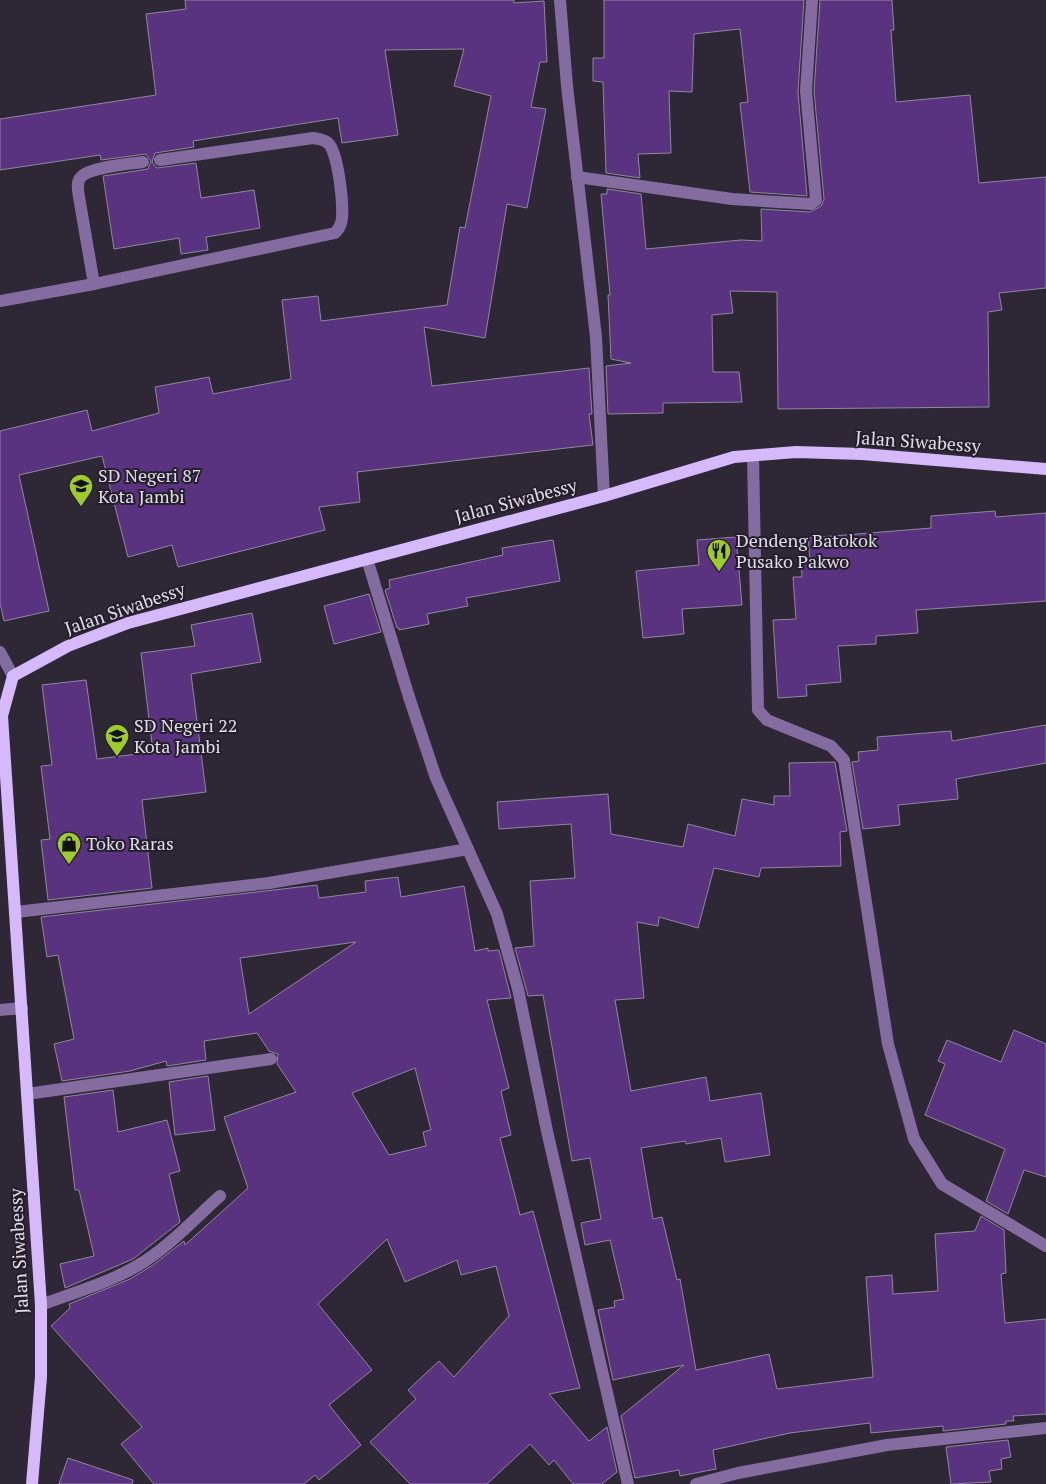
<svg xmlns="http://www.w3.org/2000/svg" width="1046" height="1484" viewBox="0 0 1046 1484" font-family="'PT Serif',serif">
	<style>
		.building { fill: #593380; stroke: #90889a; fill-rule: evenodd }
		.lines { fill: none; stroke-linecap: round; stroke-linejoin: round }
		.minor { stroke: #846ca1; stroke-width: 12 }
		.major { stroke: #d5b9fa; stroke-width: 12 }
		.labels { text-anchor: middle; stroke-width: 4; stroke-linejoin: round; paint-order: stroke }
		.street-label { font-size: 18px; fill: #e0dde6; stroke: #241e2c }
		.poi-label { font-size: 18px; fill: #e0dde6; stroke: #241e2c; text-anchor: start }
	</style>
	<rect width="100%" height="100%" fill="#2e2736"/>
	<g class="building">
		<path d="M185,0h329v3l30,-2 3,61h-7l-9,45 15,2 -19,99 -20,-4 -22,134 -61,-11 8,59 157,-18 3,46h-3l4,31 -236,27 3,30 -41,5 6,23 -147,37 -6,-22 -44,12 -26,-101 -83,19 30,136 -45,10 -4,-18v-172l87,-21 5,21 67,-18 -4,-26 54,-10 4,17 78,-15 -9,-79 36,-4 3,25 126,-16 13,-78 5,1 26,-132 -37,-10 10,-37 -79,1 13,85 -56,8 -4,-25 -145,23 1,6 -39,6 -3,9 5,6 39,-5 5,35 53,-8 6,38 -54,9 2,13 -27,4 -2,-16 -65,11 -11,-73 45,-7 3,-8 -5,-7 -45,6 -1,-5 -100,15v-51l156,-24 -10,-81 40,-5z"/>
		<path d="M604,0h200l-6,92 9,104 -57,-4 -10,-89 8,-1 -8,-73 -46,5 -2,58 -23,-1 2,62 -33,1 2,24 -34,-5 -3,-91 -10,-1v-23h11z"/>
		<path d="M820,0h72l2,30h-3l5,72 74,-7 9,88 67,-6v111l-47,5 3,17 -14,2 1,95 -211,2 -1,-117 -47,-1 3,22 -21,2 1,57h26l3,30 -79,1v10l-55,1 -2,-48 25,-3 -20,-4 -3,-64h2l-9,-101h6v-5l34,5 5,55 95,-9 21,1 -1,-32 49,3 11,-6 3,-7 -10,-108z"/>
		<path d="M995,511l1,6 50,-4v88l-130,9 2,23 -42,3v8l-38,2 3,36 -35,3 1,11 -29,2 -5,-78 23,-1 -3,-42h9l-1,-16 9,-1 -2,-22 123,-10v-12z"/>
		<path d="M736,537l6,68 -60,4 2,25 -41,4 -7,-67 63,-6 -2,-25z"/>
		<path d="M553,540l7,41 -94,17 2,8 -41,8 2,10 -30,6v-2h-2l-12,-38 5,-2 -1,-8 114,-25 -1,-7z"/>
		<path d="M369,594l12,38 -47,12 -10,-38z"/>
		<path d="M252,613l9,49 -70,12 15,118 -64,8 10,88 -104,12 -7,-60 9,-1 -9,-73 11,-1 -10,-80 44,-5 11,79 56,-7 -12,-99 54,-7 -4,-21z"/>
		<path d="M1046,725v38l-90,16 2,20 -60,6 2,20 -37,4 -11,-67 7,-1 -1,-9 20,-2 -1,-13 74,-6 1,10z"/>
		<path d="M835,762l12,69 -7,1 1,34 -80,2 -2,9 -45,-9 -16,60 -39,-11 -1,9 -21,-4 7,76 -29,2 16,91 75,-14 4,24 51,-8 9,62 -45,7 -4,-24 -35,6 -1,-3 -44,7 12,71 9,-2 15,63 3,-1 16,91 73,-16 8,35 96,-12 -7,-100 26,-2 1,19 45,-3 -3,-57 40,-3 6,-15 23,14 2,43 -5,1 4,49 41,-4v95l-33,2 1,5h-8v3l-63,7v-5l-72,7 -1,-10 -80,10 -77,17 3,19 -36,7 -1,-6 -44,8 -14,-62 63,-51 -71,15 -15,-70 17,-3 -1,-6 10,-2 -14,-59 -25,5 -4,-22 20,-4 -11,-61 -18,3 -29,-166 -15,1 -13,-48 19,-2 -4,-65 45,-3 -4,-54 -72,5 -2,-27 111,-8 3,40 72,13 5,-23 47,12 7,-37 32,6v-9h16l-1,-33z"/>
		<path d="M398,877l3,20 63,-11 11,65 13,-3v3l11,-1 12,48 -24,2 22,88 -8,3 10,44 -11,3 20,77 13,-4 47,177 -31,6 40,47 18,-14 10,45 -15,12h-29l-19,-24 -5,5 -19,-21 -43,40h-77l-40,-42 46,-43 -8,-9 31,-29 15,16 55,-61 -13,-50 -35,9 -4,-15 -52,22 -18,-43 -69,65 54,66 -43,35 32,40 -42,35 -4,-5 -11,9h-150l-33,-40 21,-17 -91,-101 19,-18 -1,-4 61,-25 23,-14 31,-24 1,4 63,-57 -24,-71 72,-25 -19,-28 1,-10 -9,-3 -12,-18 -53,8 2,19 -39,6 -1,-5 -36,10 -68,10 -8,-37 20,-5 -16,-84 -11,2 -6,-40 276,-32 2,13 47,-6 -1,-11zM356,942l-107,72 -9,-56zM415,1068l16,62 -8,2 3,14 -37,9 -37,-62z"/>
		<path d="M1014,1030l32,14v133l-22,-7 -16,44 -22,-13 19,-52 -80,-34 20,-51 -7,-3 9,-21 54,22z"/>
		<path d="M208,1076l7,54 -40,5 -6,-53z"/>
		<path d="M113,1090l5,42 49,-12 13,51 -11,3 11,48 -47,37 -68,29 -5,-24 34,-8 -15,-66h-4l-11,-93z"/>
		<path d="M1008,1440l3,17 -10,2 1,10 -13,2 2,11 -40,2 -5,-37z"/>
		<path d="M68,1458l65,22 -1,4h-73z"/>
	</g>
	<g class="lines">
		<g class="minor">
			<path d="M560,0l7,86 29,251 8,159"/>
			<path d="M143,162c-14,2 -53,5 -62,15 -5,5 -3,13 -2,20l15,87 241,-51c3,-3 5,-6 6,-10 4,-13 -3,-72 -13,-80 -5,-4 -10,-4 -15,-5l-153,22"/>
			<path d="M577,177l155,22 79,5 5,-4 -10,-109 6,-91"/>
			<path d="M0,301l94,-17"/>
			<path d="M753,456l5,254 9,10 64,26 13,14 44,284 26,95 28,45 104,62"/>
			<path d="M367,559l42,138 27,81 61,136 21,75 29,142 81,353"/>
			<path d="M0,652l13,24"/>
			<path d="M16,912l253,-29 199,-34"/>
			<path d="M0,1010l22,-2"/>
			<path d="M27,1094l244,-35"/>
			<path d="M41,1305c32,-12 67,-22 96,-39 31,-18 56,-46 83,-70"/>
			<path d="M696,1484l42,-11 149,-28 159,-17"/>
		</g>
		<path class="major" d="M32,1484l9,-107v-72l-39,-589 11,-40 55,-30 60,-23 476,-127 130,-39 62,-5 66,2 184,15"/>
	</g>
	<defs>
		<symbol id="school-pin" viewBox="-11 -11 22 30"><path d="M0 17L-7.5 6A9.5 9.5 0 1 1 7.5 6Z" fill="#9fca2c" stroke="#241e2c"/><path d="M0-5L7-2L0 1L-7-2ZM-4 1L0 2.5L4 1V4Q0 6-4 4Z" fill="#111"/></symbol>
		<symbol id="restaurant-pin" viewBox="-11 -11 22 30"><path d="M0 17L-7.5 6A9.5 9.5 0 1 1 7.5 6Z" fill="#9fca2c" stroke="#241e2c"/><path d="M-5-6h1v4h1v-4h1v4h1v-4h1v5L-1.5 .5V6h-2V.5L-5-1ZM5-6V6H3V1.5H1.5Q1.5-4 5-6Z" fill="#111"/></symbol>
		<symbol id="shop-pin" viewBox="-11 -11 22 30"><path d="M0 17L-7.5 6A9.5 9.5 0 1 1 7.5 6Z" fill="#9fca2c" stroke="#241e2c"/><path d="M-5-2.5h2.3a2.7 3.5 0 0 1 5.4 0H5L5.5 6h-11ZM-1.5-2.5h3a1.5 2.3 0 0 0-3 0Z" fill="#111"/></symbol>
	</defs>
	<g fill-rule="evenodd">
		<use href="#school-pin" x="67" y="472" width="28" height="38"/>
		<use href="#restaurant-pin" x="705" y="537" width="28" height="38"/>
		<use href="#school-pin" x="103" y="722" width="28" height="38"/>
		<use href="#shop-pin" x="55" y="830" width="28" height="38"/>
	</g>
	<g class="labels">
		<g class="street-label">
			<text transform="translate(918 442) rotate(4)" y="6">Jalan Siwabessy</text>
			<text transform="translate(516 501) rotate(-15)" y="6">Jalan Siwabessy</text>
			<text transform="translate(125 609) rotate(-19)" y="6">Jalan Siwabessy</text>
			<text transform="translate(19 1251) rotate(-93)" y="6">Jalan Siwabessy</text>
		</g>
		<g class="poi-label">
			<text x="98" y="482">SD Negeri 87<tspan x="98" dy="21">Kota Jambi</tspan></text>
			<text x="736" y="547">Dendeng Batokok<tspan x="736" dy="21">Pusako Pakwo</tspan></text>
			<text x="134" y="732">SD Negeri 22<tspan x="134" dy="21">Kota Jambi</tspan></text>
			<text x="86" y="850">Toko Raras</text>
		</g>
	</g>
</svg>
